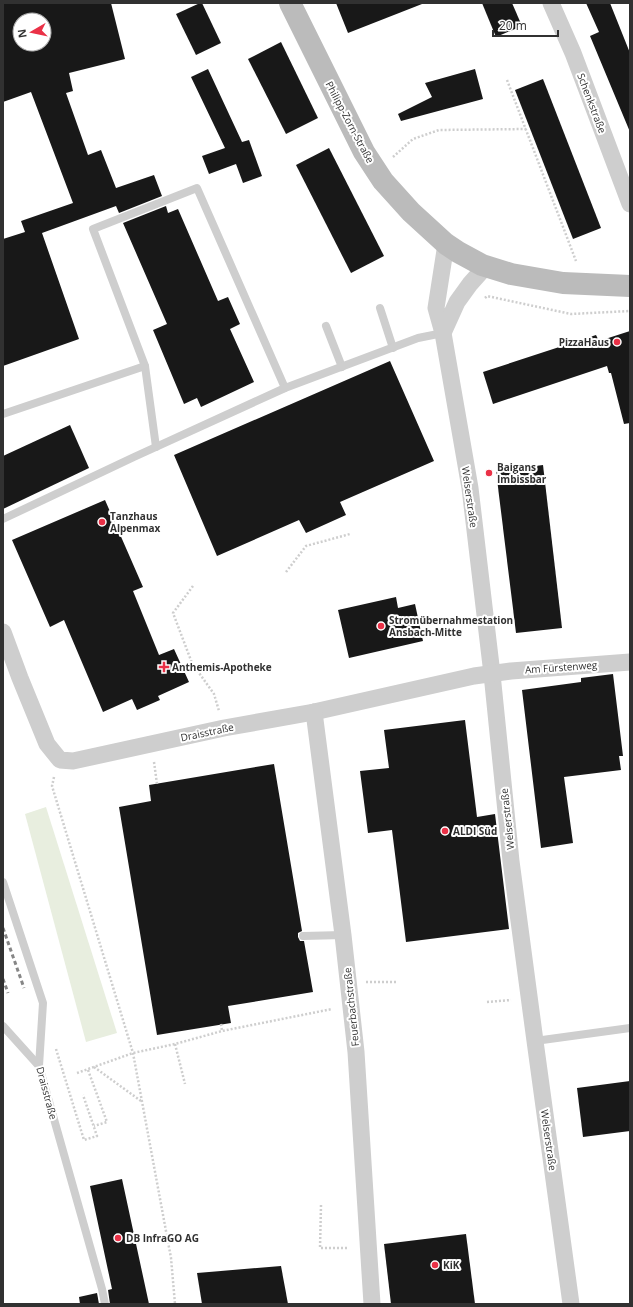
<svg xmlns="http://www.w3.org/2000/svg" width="633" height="1307" viewBox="0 0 633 1307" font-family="'Open Sans',sans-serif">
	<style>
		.green { fill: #e8eedf }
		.building { fill: #181818; fill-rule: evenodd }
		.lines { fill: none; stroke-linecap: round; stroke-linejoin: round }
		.path { stroke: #cecece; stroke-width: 2.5; stroke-dasharray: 2 2; stroke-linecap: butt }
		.lane { stroke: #cecece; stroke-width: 8 }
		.street { stroke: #cecece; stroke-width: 17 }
		.secondary { stroke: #bbb; stroke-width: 22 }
		.rail { stroke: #868686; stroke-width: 3; stroke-dasharray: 4 3; stroke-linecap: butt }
		.poi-dot { fill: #ea3147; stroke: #fff; stroke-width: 1.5 }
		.labels { text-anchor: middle; stroke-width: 4; stroke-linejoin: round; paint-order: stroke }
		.street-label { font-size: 10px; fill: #313131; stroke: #fff }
		.poi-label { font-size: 10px; font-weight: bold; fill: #313131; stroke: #fff; text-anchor: start }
	</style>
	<rect width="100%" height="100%" fill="#fff"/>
	<path class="green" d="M46,807l71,226 -31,9 -61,-228z"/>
	<g class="building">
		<path d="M3,3h108l14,56 -56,14 4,18 -7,2 22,62 13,-5 15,38 38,-13 8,21 -43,17 -3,-7 -74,27 37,106 -76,27v-127l22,-7 -4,-11 52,-18 -42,-111 -28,10zM20,20h24v24h-24z"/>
		<path d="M200,3h2l19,40 -25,12 -20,-41z"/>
		<path d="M336,3h86v1l-74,29z"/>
		<path d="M482,3h30l10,23 -26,11z"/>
		<path d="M586,3h24l20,50v79l-40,-96 9,-4z"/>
		<path d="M281,42l37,76 -32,16 -38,-75z"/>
		<path d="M208,69l34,73 7,-2 13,36 -19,7 -7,-19 -27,10 -7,-18 23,-8 -34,-71z"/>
		<path d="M475,69l8,30 -82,22 -3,-7 34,-17 -7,-14z"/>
		<path d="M543,79l58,149 -28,11 -58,-149z"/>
		<path d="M329,148l55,108 -33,17 -55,-108z"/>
		<path d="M166,206l2,7 10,-4 40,92 10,-4 12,27 -10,5 24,53 -53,25 -4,-9 -13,6 -31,-74 14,-6 -44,-101z"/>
		<path d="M630,331v92l-6,1 -13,-51h-2l-2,-7 -114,38 -10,-32 113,-37 3,6z"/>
		<path d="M390,361l44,100 -94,41 6,13 -40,18 -7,-13 -82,36 -43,-101z"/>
		<path d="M70,425l19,43 -86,41v-53z"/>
		<path d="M543,465l19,163 -46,5 -20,-162z"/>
		<path d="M105,500l38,87 -10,4 26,64 15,-6 15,33 -31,14 2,4 -23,10 -5,-11 -29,13 -39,-92 -14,7 -38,-87z"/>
		<path d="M396,597l2,11 17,-4 8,37 -74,17 -11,-48z"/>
		<path d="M613,674l10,82h-4l2,14 -57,7 9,66 -32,5 -19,-158 59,-8v-4z"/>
		<path d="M465,720l12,97 18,-3 14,115 -103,13 -14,-112 -24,3 -8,-62 29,-3 -5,-38z"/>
		<path d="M274,764l28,167 -4,2v4l2,4h4l9,51 -85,14 3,17 -74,12 -38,-228 32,-6 -2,-16z"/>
		<path d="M630,1081v50l-47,6 -6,-49z"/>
		<path d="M122,1179l27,125h-39l-2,-14 4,-1 -22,-103z"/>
		<path d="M466,1234l9,70h-84l-7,-60z"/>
		<path d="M281,1266l7,38h-86l-5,-31z"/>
		<path d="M97,1293l2,11h-19l-1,-7z"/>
	</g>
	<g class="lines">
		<g class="path">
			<path d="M507,80l69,181"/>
			<path d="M393,157l20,-18 26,-9 87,-1"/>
			<path d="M485,298l2,-2 84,18 59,-3"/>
			<path d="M286,572l20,-26 44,-12"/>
			<path d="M193,586l-20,27 19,50 22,31 5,17"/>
			<path d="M154,762l3,22"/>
			<path d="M54,777l-2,9 81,267 38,205 4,46"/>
			<path d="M366,982h30"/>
			<path d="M487,1002l24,-2"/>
			<path d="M221,1024l1,7"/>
			<path d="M175,1044l10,40"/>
			<path d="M56,1049l28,91 13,-4 -14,-41"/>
			<path d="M94,1067l47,34"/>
			<path d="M88,1070l19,52 -13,4"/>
			<path d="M77,1073l56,-20 42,-9 47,-13 110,-22"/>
			<path d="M321,1205l-1,43h29"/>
		</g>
		<g class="lane">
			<path d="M380,308l13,40"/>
			<path d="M326,326l16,41"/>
			<path d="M3,414l142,-48"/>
			<path d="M156,447l-11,-81 -52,-137 104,-41 88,200"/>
			<path d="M3,519l131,-62 151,-69 133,-50 25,-5"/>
			<path d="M3,882l40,121 -4,63 63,223 3,15"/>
			<path d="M303,936l40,-1"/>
			<path d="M3,1026l36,40"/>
			<path d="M535,1041l95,-13"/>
		</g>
		<g class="street">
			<path d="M551,3l22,50 57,151"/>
			<path d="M446,244l-10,64 7,25 27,155 22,186 19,187 24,180 36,263"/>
			<path d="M443,333l14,-31 13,-18 16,-18"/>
			<path d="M3,632l17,46 27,66 13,16 13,1 151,-33 90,-16 160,-36 37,-5 119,-9"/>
			<path d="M314,712l29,223 13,117 16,252"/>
		</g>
		<path class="secondary" d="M290,3l74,149 19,29 28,31 35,32 12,8 24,13 29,9 52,9 67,3"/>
		<g class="rail">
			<path d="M3,928l21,60"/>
			<path d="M3,979l5,14"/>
		</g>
	</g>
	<g class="poi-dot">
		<circle cx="617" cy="342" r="4"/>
		<circle cx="489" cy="473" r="4"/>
		<circle cx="102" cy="522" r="4"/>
		<circle cx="381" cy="626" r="4"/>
		<path d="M162 661h4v4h4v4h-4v4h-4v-4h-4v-4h4z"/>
		<circle cx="445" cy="831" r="4"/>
		<circle cx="118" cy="1238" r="4"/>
		<circle cx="435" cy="1265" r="4"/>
	</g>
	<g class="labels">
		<g class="street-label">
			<text transform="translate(592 103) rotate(69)" y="4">Schenkstraße</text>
			<text transform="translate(350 122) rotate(62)" y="4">Philipp-Zorn-Straße</text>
			<text transform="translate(470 497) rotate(82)" y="4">Welserstraße</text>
			<text transform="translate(561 667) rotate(-4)" y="4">Am Fürstenweg</text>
			<text transform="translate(207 732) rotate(-12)" y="4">Draisstraße</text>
			<text transform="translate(507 819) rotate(-96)" y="4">Welserstraße</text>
			<text transform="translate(351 1007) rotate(-96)" y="4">Feuerbachstraße</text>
			<text transform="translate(47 1093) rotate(75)" y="4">Draisstraße</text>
			<text transform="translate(549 1140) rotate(82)" y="4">Welserstraße</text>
		</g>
		<g class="poi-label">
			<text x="609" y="346" text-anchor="end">PizzaHaus</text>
			<text x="497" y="471">Baigans<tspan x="497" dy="12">Imbissbar</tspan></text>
			<text x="110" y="520">Tanzhaus<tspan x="110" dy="12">Alpenmax</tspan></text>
			<text x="389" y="624">Stromübernahmestation<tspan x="389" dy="12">Ansbach-Mitte</tspan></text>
			<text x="172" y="671">Anthemis-Apotheke</text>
			<text x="453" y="835">ALDI Süd</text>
			<text x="126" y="1242">DB InfraGO AG</text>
			<text x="443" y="1269">KiK</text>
		</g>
	</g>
	<rect width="633" height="1307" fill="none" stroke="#313131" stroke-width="8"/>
	<g transform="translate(32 32) rotate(261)"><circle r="19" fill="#ffffff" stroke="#adadad"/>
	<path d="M0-3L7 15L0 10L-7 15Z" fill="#ea3147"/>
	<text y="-6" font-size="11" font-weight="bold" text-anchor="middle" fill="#313131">N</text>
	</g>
	<path d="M493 30v6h65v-6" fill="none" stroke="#313131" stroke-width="2"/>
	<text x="499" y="30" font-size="12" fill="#313131" stroke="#ffffff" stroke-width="3" paint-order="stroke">20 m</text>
</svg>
